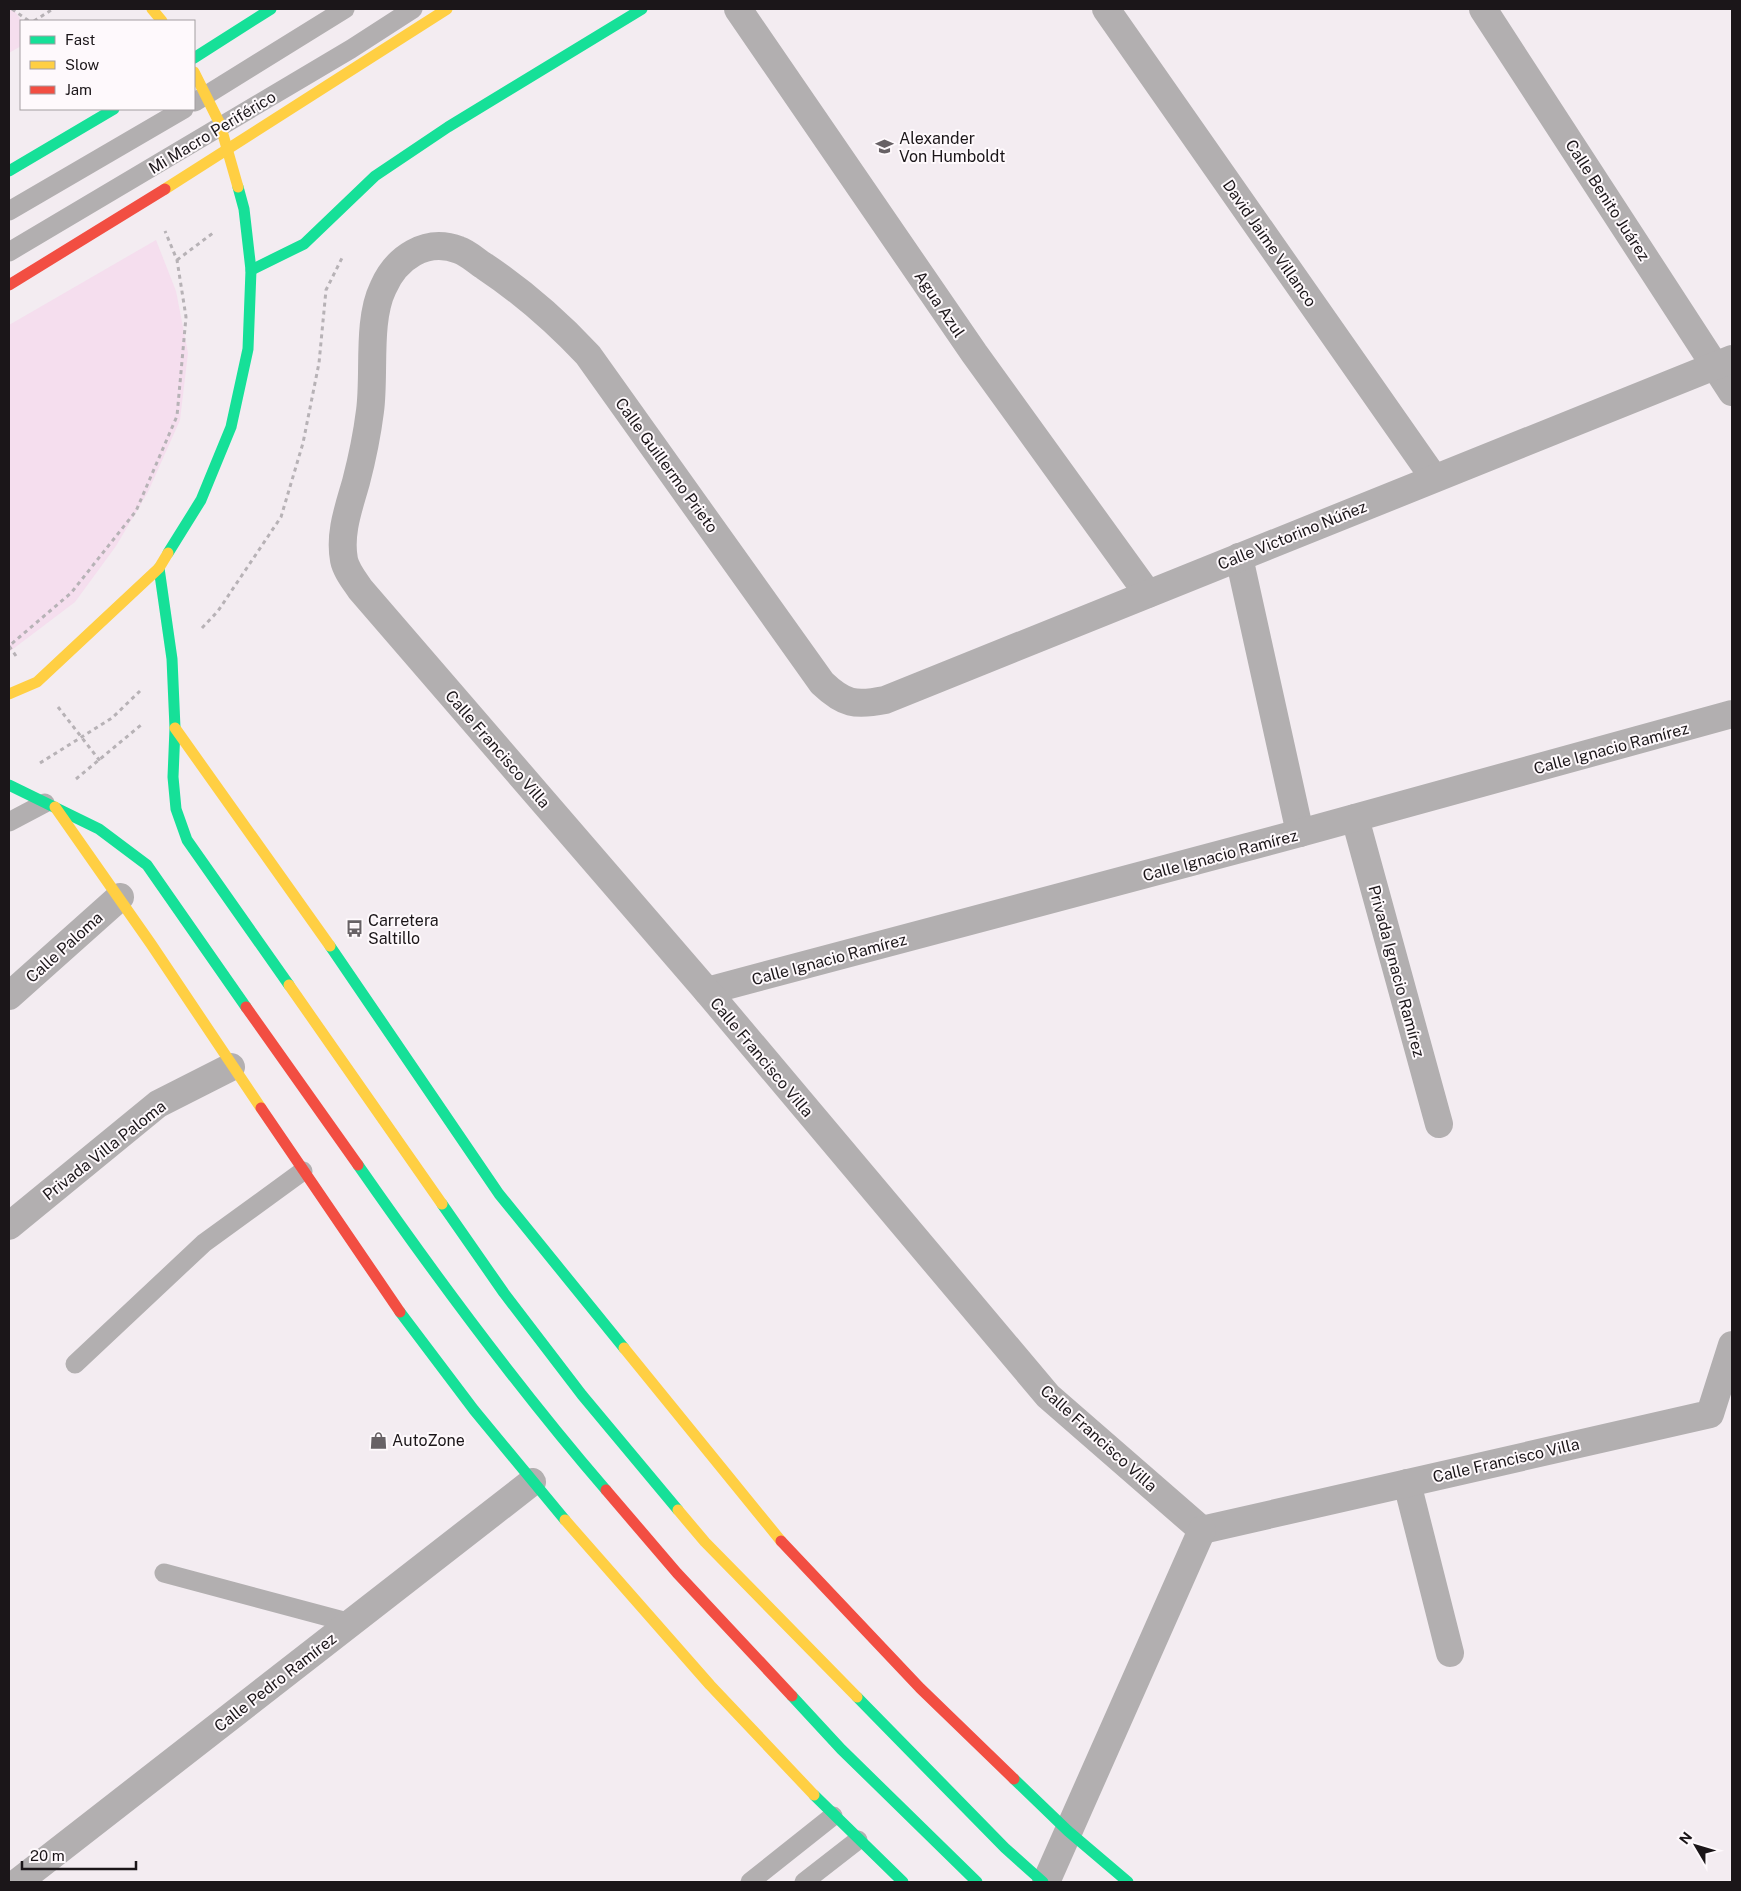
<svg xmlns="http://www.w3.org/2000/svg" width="1741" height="1891" viewBox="0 0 1741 1891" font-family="'Public Sans',sans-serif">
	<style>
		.green { fill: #f5deee }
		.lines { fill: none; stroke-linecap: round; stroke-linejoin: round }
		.path { stroke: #b7b2b6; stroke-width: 3; stroke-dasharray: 4 4; stroke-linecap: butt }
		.lane { stroke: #b2afb0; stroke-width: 19 }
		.street { stroke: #b2afb0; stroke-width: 28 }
		.fast { stroke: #16e098; stroke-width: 11 }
		.slow { stroke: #ffcf43; stroke-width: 11 }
		.jam { stroke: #f24e42; stroke-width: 11 }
		.labels { text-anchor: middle; stroke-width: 4; stroke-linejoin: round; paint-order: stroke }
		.street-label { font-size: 16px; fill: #1b1619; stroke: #fef9fc }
		.poi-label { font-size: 16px; fill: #1b1619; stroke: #fef9fc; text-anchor: start }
	</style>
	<rect width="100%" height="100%" fill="#f3ecf1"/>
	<g class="green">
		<path d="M9,9h4l9,12 -1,25 -12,7z"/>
		<path d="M156,240l20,51 12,62 -8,67 -32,72 -32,54 -41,56 -66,50v-327z"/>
	</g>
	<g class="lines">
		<g class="path">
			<path d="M12,9l17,12"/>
			<path d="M34,21l19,-12"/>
			<path d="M177,260l36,-27"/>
			<path d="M202,628l16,-17 63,-94 22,-74 16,-80 7,-73 17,-34"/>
			<path d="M16,656l-7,-10 62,-53 65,-82 41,-95 9,-99 -9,-57 -12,-29"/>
			<path d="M58,707l42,54"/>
			<path d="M40,763l72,-45 28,-27"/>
			<path d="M76,779l65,-54"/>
		</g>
		<g class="lane">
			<path d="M195,102l150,-93"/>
			<path d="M9,211l175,-102"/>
			<path d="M9,252l342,-203 62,-40"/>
			<path d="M9,822l36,-19"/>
			<path d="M75,1364l129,-121 99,-72"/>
			<path d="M164,1573l187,50"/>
			<path d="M750,1882l83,-66"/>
			<path d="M804,1882l54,-42"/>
		</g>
		<g class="street">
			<path d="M738,9l236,344 174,241"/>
			<path d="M1106,9l328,469"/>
			<path d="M1483,9l249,383"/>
			<path d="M1239,557l61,276"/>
			<path d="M1355,818l84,306"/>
			<path d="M707,991l593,-158 432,-119"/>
			<path d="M9,996l111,-99"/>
			<path d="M9,1226l149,-122 73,-37"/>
			<path d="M1407,1483l43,170"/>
			<path d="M1202,1530l-154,-134 -341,-405 -347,-402c-6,-9 -14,-19 -16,-29 -5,-27 5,-53 12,-78 6,-23 11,-47 14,-71 5,-37 -3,-90 13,-123 13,-30 43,-51 76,-38 9,3 17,11 25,16 39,26 72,55 104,89l234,328c22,21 33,23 63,17l847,-341"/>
			<path d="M1202,1530l508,-116 22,-69"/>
			<path d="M18,1882l514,-400"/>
			<path d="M1046,1882l156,-352"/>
		</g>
		<g class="fast">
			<path d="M194,58l77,-49"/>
			<path d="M9,171l105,-62"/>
			<path d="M251,270l53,-26 71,-68 73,-49 194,-118"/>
			<path d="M168,553l33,-53 30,-73 17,-78 3,-79 -7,-61 -6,-22"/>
			<path d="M159,568l13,91 3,69 -2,49 3,32 11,31 102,145"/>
			<path d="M9,785l90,44 48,36 99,142"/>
			<path d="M330,946l169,248 125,154"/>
			<path d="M358,1165c78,112 159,222 248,325"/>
			<path d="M442,1204l62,89 78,102 96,115"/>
			<path d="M400,1312l74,98 91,110"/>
			<path d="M792,1696l49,53 136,133"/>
			<path d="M857,1697l148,151 38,34"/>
			<path d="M1014,1779l54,52 60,51"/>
			<path d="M814,1795l89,87"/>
		</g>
		<g class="slow">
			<path d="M152,9l10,12"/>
			<path d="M194,72l26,52 18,63"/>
			<path d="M165,189l282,-180"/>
			<path d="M9,694l28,-12 122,-114 9,-15"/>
			<path d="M175,728l155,218"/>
			<path d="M55,807l96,137 110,164"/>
			<path d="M289,985l153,219"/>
			<path d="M624,1348l157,193"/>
			<path d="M678,1510l27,32 152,155"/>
			<path d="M565,1520l145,165 104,110"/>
		</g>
		<g class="jam">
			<path d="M9,285l156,-96"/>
			<path d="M246,1007l112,158"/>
			<path d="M261,1108l139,204"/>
			<path d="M606,1490l71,83 115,123"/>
			<path d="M781,1541l139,147 94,91"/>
		</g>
	</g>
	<defs>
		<symbol id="school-bare" viewBox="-9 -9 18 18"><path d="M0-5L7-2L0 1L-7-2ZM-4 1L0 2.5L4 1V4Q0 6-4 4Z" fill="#676165" stroke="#fef9fc" stroke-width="2.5" paint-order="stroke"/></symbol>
		<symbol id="bus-bare" viewBox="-9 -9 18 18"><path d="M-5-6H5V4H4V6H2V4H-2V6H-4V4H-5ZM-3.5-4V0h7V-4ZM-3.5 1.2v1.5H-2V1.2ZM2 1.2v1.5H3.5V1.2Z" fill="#676165" stroke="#fef9fc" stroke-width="2.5" paint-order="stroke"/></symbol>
		<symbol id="shop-bare" viewBox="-9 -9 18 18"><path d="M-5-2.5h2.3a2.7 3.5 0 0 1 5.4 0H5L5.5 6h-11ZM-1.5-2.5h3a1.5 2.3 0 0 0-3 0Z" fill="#676165" stroke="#fef9fc" stroke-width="2.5" paint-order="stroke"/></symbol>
	</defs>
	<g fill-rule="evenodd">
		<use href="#school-bare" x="872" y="134" width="25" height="25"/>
		<use href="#bus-bare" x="342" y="916" width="25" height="25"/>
		<use href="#shop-bare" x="366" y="1428" width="25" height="25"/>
	</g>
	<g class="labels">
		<g class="street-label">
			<text transform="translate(212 132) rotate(-31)" y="6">Mi Macro Periférico</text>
			<text transform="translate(1608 200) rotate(57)" y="6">Calle Benito Juárez</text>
			<text transform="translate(1270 243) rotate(55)" y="6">David Jaime Villanco</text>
			<text transform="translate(940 304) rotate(56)" y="6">Agua Azul</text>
			<text transform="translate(667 465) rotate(54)" y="6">Calle Guillermo Prieto</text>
			<text transform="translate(1292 535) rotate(-22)" y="6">Calle Victorino Núñez</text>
			<text transform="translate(1611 748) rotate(-15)" y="6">Calle Ignacio Ramírez</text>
			<text transform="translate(498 749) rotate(49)" y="6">Calle Francisco Villa</text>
			<text transform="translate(1220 855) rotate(-15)" y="6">Calle Ignacio Ramírez</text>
			<text transform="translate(64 947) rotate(-42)" y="6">Calle Paloma</text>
			<text transform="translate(829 959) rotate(-15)" y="6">Calle Ignacio Ramírez</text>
			<text transform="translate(1397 971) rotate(75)" y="6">Privada Ignacio Ramírez</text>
			<text transform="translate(762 1057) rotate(50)" y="6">Calle Francisco Villa</text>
			<text transform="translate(104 1150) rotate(-38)" y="6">Privada Villa Paloma</text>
			<text transform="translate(1099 1438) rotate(42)" y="6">Calle Francisco Villa</text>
			<text transform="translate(1506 1460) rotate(-13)" y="6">Calle Francisco Villa</text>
			<text transform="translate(275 1682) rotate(-38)" y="6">Calle Pedro Ramírez</text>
		</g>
		<g class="poi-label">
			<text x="899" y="144">Alexander<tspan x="899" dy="18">Von Humboldt</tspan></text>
			<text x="368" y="926">Carretera<tspan x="368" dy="18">Saltillo</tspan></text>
			<text x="392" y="1446">AutoZone</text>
		</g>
	</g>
	<rect width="1741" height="1891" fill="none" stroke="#1b1619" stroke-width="20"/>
	<rect x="20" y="20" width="175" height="90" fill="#fef9fc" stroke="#a39ea1"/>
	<rect x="30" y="36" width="25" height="8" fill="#16e098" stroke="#a39ea1"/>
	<text x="65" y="45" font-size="15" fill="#1b1619">Fast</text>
	<rect x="30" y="61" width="25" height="8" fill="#ffcf43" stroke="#a39ea1"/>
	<text x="65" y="70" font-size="15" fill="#1b1619">Slow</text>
	<rect x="30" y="86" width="25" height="8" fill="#f24e42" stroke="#a39ea1"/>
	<text x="65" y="95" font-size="15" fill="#1b1619">Jam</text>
	<g transform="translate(1696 1846) rotate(308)" stroke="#fef9fc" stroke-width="4" paint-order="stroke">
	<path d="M0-4L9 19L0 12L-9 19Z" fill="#1b1619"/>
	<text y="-8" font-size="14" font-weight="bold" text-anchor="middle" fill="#1b1619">N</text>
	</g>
	<path d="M22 1861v8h114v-8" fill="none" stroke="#1b1619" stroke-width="2.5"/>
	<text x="30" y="1861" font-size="15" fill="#1b1619" stroke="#fef9fc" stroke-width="4" paint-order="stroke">20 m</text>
</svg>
